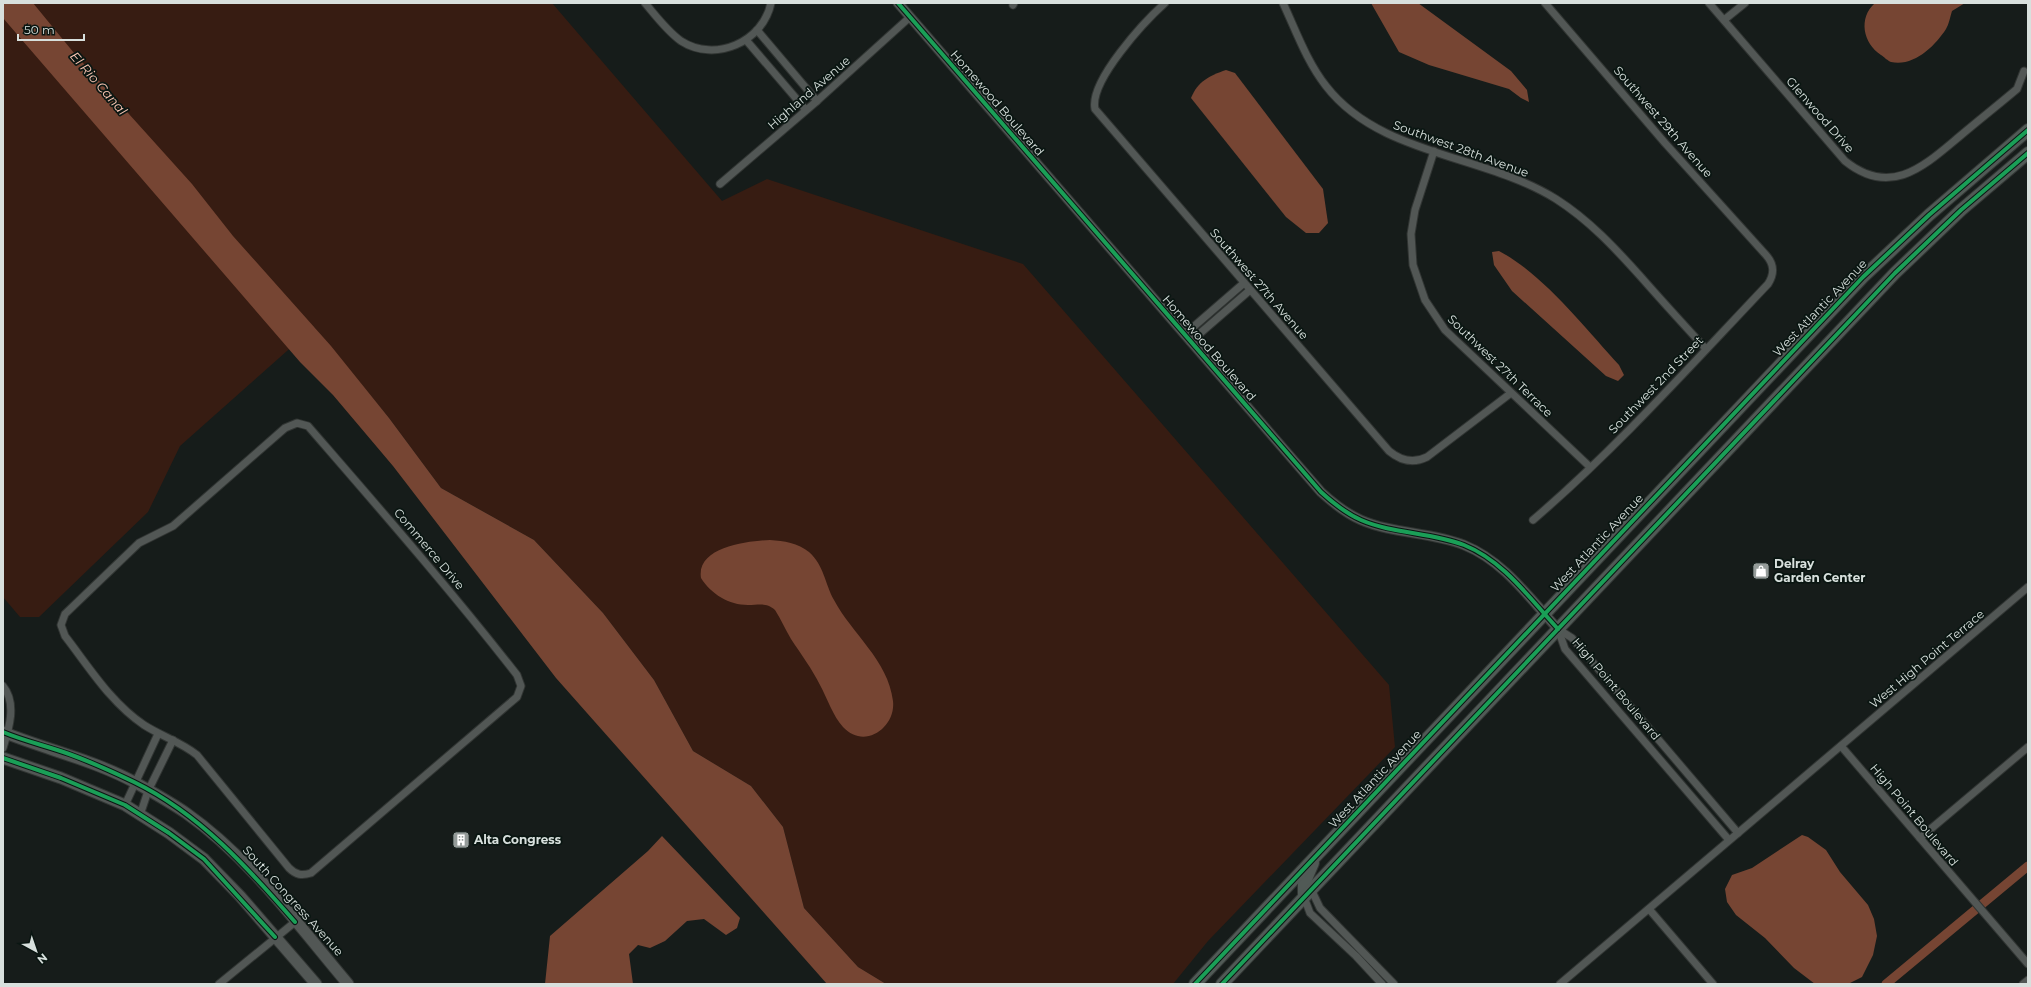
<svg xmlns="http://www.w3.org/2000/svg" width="2031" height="987" viewBox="0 0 2031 987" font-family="Montserrat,sans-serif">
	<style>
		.green { fill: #371c12 }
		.water { fill: #764533 }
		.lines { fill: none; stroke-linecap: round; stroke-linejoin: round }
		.canal { stroke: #764533; stroke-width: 9 }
		.minor-casing { stroke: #313533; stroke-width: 9 }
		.tertiary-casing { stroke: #313533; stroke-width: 11 }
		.secondary-casing { stroke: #313533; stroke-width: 13 }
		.primary-casing { stroke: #313533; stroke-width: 14 }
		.minor { stroke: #525755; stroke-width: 7 }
		.tertiary { stroke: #525755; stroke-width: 9 }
		.secondary { stroke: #525755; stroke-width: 11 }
		.primary { stroke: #515a56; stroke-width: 12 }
		.cycleway-casing { stroke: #0a1612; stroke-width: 6 }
		.cycleway { stroke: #1a9f57; stroke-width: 4 }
		.labels { text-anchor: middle; stroke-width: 3.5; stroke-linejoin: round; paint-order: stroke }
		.street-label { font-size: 12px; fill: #d8e0dd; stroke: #0a1612 }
		.poi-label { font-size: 12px; font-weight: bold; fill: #d8e0dd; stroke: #0a1612; text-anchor: start }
		.water-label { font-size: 13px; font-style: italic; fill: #fbc6b4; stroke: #0a1612 }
	</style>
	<rect width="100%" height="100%" fill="#161c1a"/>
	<path class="green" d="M3,3h549l170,198 45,-22 256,85 366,421 6,62 -187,194 -35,43h-287l-28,-17 -54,-59 -21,-81 -32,-41 -58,-35 -39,-71 -51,-67 -69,-73 -93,-52 -52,-70 -75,-91 -134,119 -32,66 -109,105h-19l-17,-20z"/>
	<g class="water">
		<path d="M3,3h30l41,50 118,131 41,52 98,110 58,72 52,70 93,52 69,73 51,67 39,71 58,35 32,41 21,81 54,59 28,17h-59l-271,-306 -163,-212 -60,-71 -33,-33 -297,-344z"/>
		<path d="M1371,3h47l93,68 16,19 2,12 -8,-4 -12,-9 -80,-24 -30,-13z"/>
		<path d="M1875,3h90l-13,8c-2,6 -3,13 -6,18 -11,17 -32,38 -55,33 -3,-1 -7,-5 -10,-7 -18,-12 -23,-37 -6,-52z"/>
		<path d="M1226,70l9,3 88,116 5,34 -9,10h-13l-20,-16 -95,-119c7,-17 18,-22 35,-28z"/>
		<path d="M1499,251c44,23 86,77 120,114l5,10 -6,6 -12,-5 -94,-85 -18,-26 -2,-13z"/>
		<path d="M770,540c14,1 28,3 39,12 15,13 16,32 25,48 18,34 54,60 59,101 3,27 -29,49 -50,26 -10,-11 -16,-29 -23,-42 -8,-16 -19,-31 -29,-46 -6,-10 -10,-20 -16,-29 -9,-8 -16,-5 -27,-5 -19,0 -37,-11 -47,-27 -5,-31 47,-37 69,-38z"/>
		<path d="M1802,835l6,2 18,13 14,22 28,33 6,14 3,17 -4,19 -11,22 -14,7h-33l-21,-16 -29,-30 -29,-23 -9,-13 -2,-13 7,-14 20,-7z"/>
		<path d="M662,836l78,82 -3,10 -11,7 -22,-16 -17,2 -22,20 -15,7 -12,-3 -9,9 4,30h-88l5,-48 98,-85z"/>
	</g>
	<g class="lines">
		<path class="canal" d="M1886,984l142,-118"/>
		<defs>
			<g id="minor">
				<path d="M645,3c11,13 22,28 36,38 34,22 82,1 90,-38"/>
				<path d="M1165,3c-20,18 -76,78 -70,106l294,342c12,10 24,13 38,6l84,-64"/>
				<path d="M1283,3c13,28 24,59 43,83 54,70 158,68 230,113 33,21 59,49 85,78 21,24 43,48 65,72"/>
				<path d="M1709,3l136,158c46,37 79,5 115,-25 19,-16 38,-31 57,-47l7,-18"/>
				<path d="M1013,5l1,-2"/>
				<path d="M1724,20l21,-17"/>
				<path d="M757,30l60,71"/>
				<path d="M746,40l60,70"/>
				<path d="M1434,151l-19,59 -4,24 2,31 12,35 20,30 145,137"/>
				<path d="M720,184l97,-83 93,-84"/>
				<path d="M1184,335l60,-52"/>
				<path d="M1190,342l60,-52"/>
				<path d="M297,423l11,3c71,82 142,163 209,249l4,11 -4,11 -206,176c-9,3 -15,2 -22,-5l-92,-113c-16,-13 -36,-19 -53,-30 -33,-22 -55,-58 -79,-89l-4,-11 4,-11 74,-71 34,-17 112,-98z"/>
				<path d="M1533,520c84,-72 159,-156 235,-236 7,-11 6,-20 -2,-29l-101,-112 -120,-140"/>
				<path d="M1558,629l7,20 164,191"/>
				<path d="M1558,629l14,9 166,195"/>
				<path d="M3,686c14,17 6,43 0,62"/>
				<path d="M1841,746l187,218"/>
				<path d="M125,805l33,-71"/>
				<path d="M140,815l8,-24 25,-51"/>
				<path d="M1920,838l108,-91"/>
				<path d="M1311,889l9,19 74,76"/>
				<path d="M1304,897l6,16 46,43 26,28"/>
				<path d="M1649,909l64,75"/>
				<path d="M219,984l76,-62"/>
				<path d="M1560,984l468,-397"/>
				<path d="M2023,984l5,-4"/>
			</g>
			<path id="tertiary" d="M898,3l423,489c12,11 24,21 40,28 32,14 70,12 103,25 40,16 66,54 94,84"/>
			<g id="secondary">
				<path d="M3,732c44,18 91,28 133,51 16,9 34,19 50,30 64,45 112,112 162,171"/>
				<path d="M3,758l58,20 64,27 44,28 35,26 36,37 76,88"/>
			</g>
			<g id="primary">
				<path d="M1304,897v-13l9,-21"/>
				<path d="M1195,984l668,-707 66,-62 99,-85"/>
				<path d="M1222,984l673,-711 66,-63 67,-57"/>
			</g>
		</defs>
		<use href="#minor" class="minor-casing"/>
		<use href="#tertiary" class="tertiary-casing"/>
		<use href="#secondary" class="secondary-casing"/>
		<use href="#primary" class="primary-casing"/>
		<use href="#minor" class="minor"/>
		<use href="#tertiary" class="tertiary"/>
		<use href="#secondary" class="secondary"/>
		<use href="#primary" class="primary"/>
		<defs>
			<g id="cycleway">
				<path d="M898,3l423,489c12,11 24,21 40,28 32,14 70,12 103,25 40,16 66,54 94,84"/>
				<path d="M3,732c21,9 44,14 66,22 22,8 44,18 65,28 66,32 114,86 161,140"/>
				<path d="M3,758l58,20 64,27 44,28 35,26 71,78"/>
				<path d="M1195,984l668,-707 66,-62 99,-85"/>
				<path d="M1222,984l673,-711 66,-63 67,-57"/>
			</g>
		</defs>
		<use href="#cycleway" class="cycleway-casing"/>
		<use href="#cycleway" class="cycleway"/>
	</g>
	<defs>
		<symbol id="shop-square" viewBox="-11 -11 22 22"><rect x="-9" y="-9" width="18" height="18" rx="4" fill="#949b99" stroke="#0a1612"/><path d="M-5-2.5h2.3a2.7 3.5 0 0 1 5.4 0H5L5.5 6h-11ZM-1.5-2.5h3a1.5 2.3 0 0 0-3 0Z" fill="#fff"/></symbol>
		<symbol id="building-square" viewBox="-11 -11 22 22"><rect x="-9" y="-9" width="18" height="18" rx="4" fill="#949b99" stroke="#0a1612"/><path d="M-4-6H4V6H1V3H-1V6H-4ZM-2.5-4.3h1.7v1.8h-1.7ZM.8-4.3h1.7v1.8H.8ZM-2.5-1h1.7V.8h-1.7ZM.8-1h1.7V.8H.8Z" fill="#fff"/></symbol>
	</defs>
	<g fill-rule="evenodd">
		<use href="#shop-square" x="1751" y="561" width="20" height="20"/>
		<use href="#building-square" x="451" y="830" width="20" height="20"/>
	</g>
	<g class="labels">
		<g class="street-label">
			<text transform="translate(809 93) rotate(-41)" y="4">Highland Avenue</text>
			<text transform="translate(997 103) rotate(49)" y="4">Homewood Boulevard</text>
			<text transform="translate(1820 115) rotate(49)" y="4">Glenwood Drive</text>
			<text transform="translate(1663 122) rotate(49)" y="4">Southwest 29th Avenue</text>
			<text transform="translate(1461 149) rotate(20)" y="4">Southwest 28th Avenue</text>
			<text transform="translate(1259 284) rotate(49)" y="4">Southwest 27th Avenue</text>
			<text transform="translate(1820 308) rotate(-46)" y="4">West Atlantic Avenue</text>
			<text transform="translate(1209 348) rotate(49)" y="4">Homewood Boulevard</text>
			<text transform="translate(1500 366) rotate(44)" y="4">Southwest 27th Terrace</text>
			<text transform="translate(1656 385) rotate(-46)" y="4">Southwest 2nd Street</text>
			<text transform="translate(1597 543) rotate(-47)" y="4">West Atlantic Avenue</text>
			<text transform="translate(429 549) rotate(50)" y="4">Commerce Drive</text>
			<text transform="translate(1927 659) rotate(-40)" y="4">West High Point Terrace</text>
			<text transform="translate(1616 689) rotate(50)" y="4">High Point Boulevard</text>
			<text transform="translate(1375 779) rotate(-47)" y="4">West Atlantic Avenue</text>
			<text transform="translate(1914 815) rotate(50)" y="4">High Point Boulevard</text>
			<text transform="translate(293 901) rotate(48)" y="4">South Congress Avenue</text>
		</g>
		<g class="poi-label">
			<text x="1774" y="568">Delray<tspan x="1774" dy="14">Garden Center</tspan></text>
			<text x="474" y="844">Alta Congress</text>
		</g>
		<g class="water-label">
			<text transform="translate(99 83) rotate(49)" y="5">El Rio Canal</text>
		</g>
	</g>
	<rect width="2031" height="987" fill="none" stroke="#d8e0dd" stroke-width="8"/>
	<g transform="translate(36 951) rotate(140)" stroke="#0a1612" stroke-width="3" paint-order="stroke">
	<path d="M0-3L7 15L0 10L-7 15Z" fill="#d8e0dd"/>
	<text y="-6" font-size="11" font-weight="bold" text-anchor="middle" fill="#d8e0dd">N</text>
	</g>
	<path d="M18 34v6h66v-6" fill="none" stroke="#d8e0dd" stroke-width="2"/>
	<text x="24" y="34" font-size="12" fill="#d8e0dd" stroke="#0a1612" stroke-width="3" paint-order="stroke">50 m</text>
</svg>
